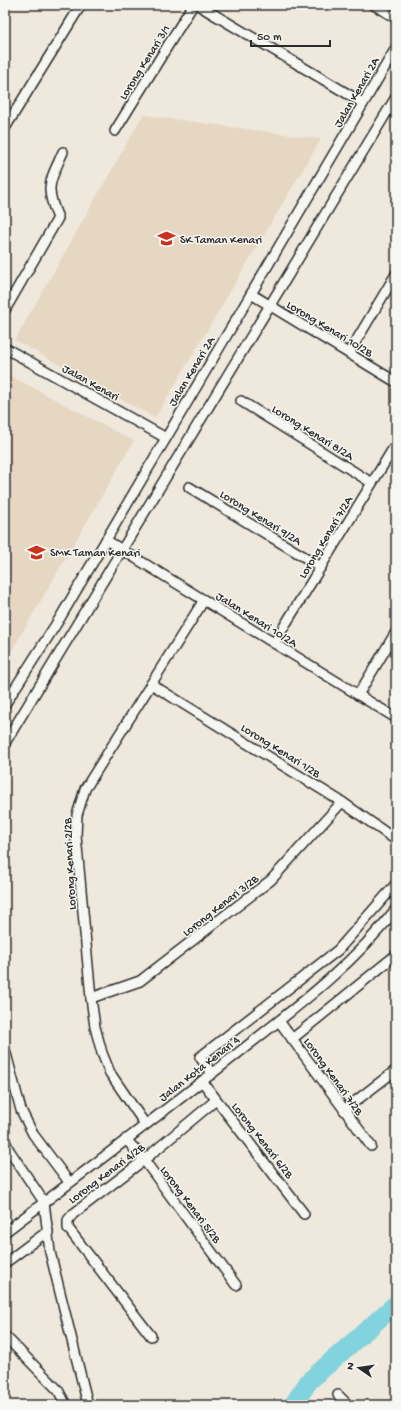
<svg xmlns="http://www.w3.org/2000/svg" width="401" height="1410" viewBox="0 0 401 1410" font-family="'Gochi Hand',sans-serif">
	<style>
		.built { fill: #e6d7c2 }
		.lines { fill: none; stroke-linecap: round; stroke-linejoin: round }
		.river { stroke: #82d3dd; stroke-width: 19 }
		.street-casing { stroke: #2b2b2b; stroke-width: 12 }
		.street { stroke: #f6f6f2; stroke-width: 9 }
		.labels { text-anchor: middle; stroke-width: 3; stroke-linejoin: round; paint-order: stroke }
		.street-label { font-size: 12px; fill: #2b2b2b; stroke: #f6f6f2 }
		.poi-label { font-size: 12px; fill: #2b2b2b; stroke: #f6f6f2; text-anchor: start }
	</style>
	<rect width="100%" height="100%" fill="#efe8dc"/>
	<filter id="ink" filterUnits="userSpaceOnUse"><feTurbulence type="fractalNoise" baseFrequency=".025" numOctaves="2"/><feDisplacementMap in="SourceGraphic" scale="8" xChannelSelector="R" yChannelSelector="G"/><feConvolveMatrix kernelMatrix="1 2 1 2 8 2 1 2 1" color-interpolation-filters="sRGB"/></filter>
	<g filter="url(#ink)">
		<g class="built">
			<path d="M143,115l178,24 -166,279 -140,-78z"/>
			<path d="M5,373l129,68 -129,221z"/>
		</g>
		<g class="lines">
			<path class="river" d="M293,1405l16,-24 87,-77"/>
			<defs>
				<g id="street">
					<path d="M198,5l165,98"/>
					<path d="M374,5l22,13"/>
					<path d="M5,128l76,-123"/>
					<path d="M115,131l78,-126"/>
					<path d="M251,294l145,88"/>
					<path d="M5,310l53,-92c-14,-32 -8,-36 5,-66"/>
					<path d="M5,348l161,90"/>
					<path d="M349,353l47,-79"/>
					<path d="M241,401l131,82"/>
					<path d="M189,487l132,80"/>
					<path d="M106,540l290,178"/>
					<path d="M274,643l122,-199"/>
					<path d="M151,684l191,118 54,38"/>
					<path d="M358,695l38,-63"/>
					<path d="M5,704l55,-86 336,-570"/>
					<path d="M5,743l391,-646"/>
					<path d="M91,998l49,-17 131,-101 71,-78"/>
					<path d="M279,1021l92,125"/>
					<path d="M292,1039l104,-84"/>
					<path d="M5,1050l16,60 12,24 36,48"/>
					<path d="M212,1074l-12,-17 138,-107 58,-66"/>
					<path d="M202,1081l102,133"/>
					<path d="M344,1110l52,-40"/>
					<path d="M145,1124l-35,-51 -8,-20 -7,-26 -4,-29 -15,-162 1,-21 8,-26 119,-189"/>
					<path d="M126,1139l18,21 92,125"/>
					<path d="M5,1141l4,9 35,52 6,50 38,153"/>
					<path d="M5,1232c78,-59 156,-118 233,-179 56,-44 114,-87 158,-144"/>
					<path d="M5,1263l43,-32"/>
					<path d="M5,1336l53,54 8,15"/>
					<path d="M151,1336l-83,-108v-8l5,-6 71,-54 72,-60"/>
					<path d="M338,1395l10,10"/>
				</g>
			</defs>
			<use href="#street" class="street-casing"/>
			<use href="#street" class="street"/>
		</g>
	</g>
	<defs>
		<symbol id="school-bare" viewBox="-9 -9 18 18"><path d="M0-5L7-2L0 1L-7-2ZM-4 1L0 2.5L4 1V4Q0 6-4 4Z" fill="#c8321e" stroke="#f6f6f2" stroke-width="2.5" paint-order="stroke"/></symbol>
	</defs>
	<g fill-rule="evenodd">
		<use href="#school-bare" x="154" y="226" width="25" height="25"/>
		<use href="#school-bare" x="24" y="540" width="25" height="25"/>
	</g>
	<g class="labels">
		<g class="street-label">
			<text transform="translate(144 62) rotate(-58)" y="4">Lorong Kenari 3/1</text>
			<text transform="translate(356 92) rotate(-60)" y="4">Jalan Kenari 2A</text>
			<text transform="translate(330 328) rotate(31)" y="4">Lorong Kenari 10/2B</text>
			<text transform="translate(191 371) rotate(-59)" y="4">Jalan Kenari 2A</text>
			<text transform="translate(91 382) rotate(29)" y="4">Jalan Kenari</text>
			<text transform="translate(313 432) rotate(32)" y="4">Lorong Kenari 8/2A</text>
			<text transform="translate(261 517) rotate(32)" y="4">Lorong Kenari 9/2A</text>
			<text transform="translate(325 537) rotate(-59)" y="4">Lorong Kenari 7/2A</text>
			<text transform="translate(257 619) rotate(32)" y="4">Jalan Kenari 10/2A</text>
			<text transform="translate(281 750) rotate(32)" y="4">Lorong Kenari 1/2B</text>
			<text transform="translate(69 864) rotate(-93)" y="4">Lorong Kenari 2/2B</text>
			<text transform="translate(220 905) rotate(-38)" y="4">Lorong Kenari 3/2B</text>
			<text transform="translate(199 1068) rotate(-38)" y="4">Jalan Kota Kenari 4</text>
			<text transform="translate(334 1076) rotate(54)" y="4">Lorong Kenari 7/2B</text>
			<text transform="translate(263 1140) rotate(52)" y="4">Lorong Kenari 6/2B</text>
			<text transform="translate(106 1173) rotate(-37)" y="4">Lorong Kenari 4/2B</text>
			<text transform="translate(191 1204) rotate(53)" y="4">Lorong Kenari 5/2B</text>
		</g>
		<g class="poi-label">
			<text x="180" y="243">SK Taman Kenari</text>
			<text x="50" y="556">SMK Taman Kenari</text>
		</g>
	</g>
	<rect width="401" height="1410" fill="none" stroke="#f6f6f2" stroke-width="20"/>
	<rect x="10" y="10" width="381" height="1390" fill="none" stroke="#2b2b2b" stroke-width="1.5" filter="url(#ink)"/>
	<g transform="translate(359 1368) rotate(283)" stroke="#f6f6f2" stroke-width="3" paint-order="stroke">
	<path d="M0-3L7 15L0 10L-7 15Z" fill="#2b2b2b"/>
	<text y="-6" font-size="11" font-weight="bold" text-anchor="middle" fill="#2b2b2b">N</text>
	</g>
	<path d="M251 40v6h79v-6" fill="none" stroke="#2b2b2b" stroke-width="2"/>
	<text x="257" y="40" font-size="12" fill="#2b2b2b" stroke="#f6f6f2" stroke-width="3" paint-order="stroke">50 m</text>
</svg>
